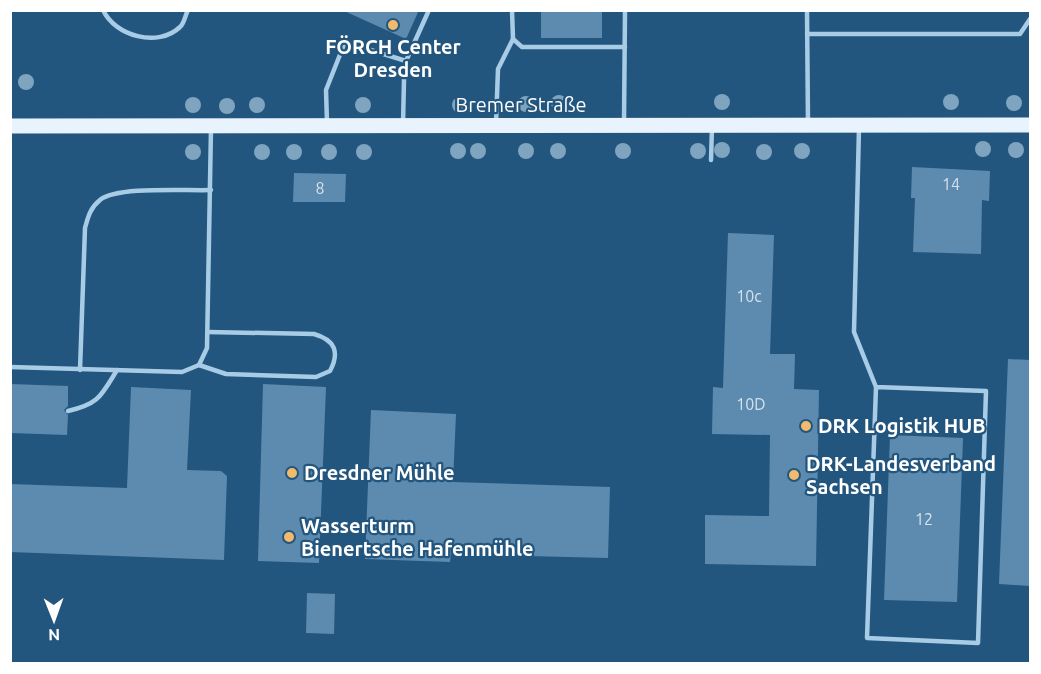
<svg xmlns="http://www.w3.org/2000/svg" width="1041" height="674" viewBox="0 0 1041 674" font-family="Ubuntu,sans-serif">
	<style>
		.building { fill: #5c8baf }
		.lines { fill: none; stroke-linecap: round; stroke-linejoin: round }
		.lane { stroke: #a8cce6; stroke-width: 4.5 }
		.primary { stroke: #e9f3fd; stroke-width: 15 }
		.tree { fill: #7fa4bf }
		.poi-dot { fill: #f1bb6b; stroke: #23567e; stroke-width: 2 }
		.labels { text-anchor: middle; stroke-width: 4.5; stroke-linejoin: round; paint-order: stroke }
		.number-label { font-size: 16px; fill: #d6e2eb }
		.poi-label { font-size: 20px; font-weight: bold; fill: #fff; stroke: #23567e; text-anchor: start }
		.street-label { font-size: 20px; fill: #fff; stroke: #23567e }
	</style>
	<rect width="100%" height="100%" fill="#23567e"/>
	<g class="building">
		<path d="M342,10h77l-13,29z"/>
		<rect x="541" y="10" width="61" height="28"/>
		<path d="M912,167l78,4 -1,30 -7,-1 -1,54 -68,-2 2,-54h-4z"/>
		<path d="M294,173l52,1 -1,28h-52z"/>
		<path d="M728,233l46,2 -4,119h25l-1,35 25,1 -3,176 -111,-2v-49l64,1 1,-81 -58,-1 1,-47 10,1z"/>
		<path d="M1008,359l22,1v226l-31,-2z"/>
		<path d="M10,384l58,2v20l-4,4 4,5 -1,20 -57,-2z"/>
		<path d="M263,384l63,3 -7,176 -61,-2z"/>
		<path d="M131,387l60,3 -4,80 34,1 6,5 -3,84 -214,-8v-68l117,4z"/>
		<path d="M371,410l85,4 -3,68 157,5 -2,71 -157,-4 -1,8 -85,-3z"/>
		<path d="M890,435l73,3 -6,164 -73,-2z"/>
		<path d="M307,593l28,1 -1,40 -28,-1z"/>
	</g>
	<g class="lines">
		<g class="lane">
			<path d="M103,10c12,26 55,38 77,17 4,-3 5,-11 8,-17"/>
			<path d="M512,10l1,29 9,8h103"/>
			<path d="M807,10l1,114"/>
			<path d="M807,34h213l10,-15"/>
			<path d="M327,123l-1,-33 19,-48 61,19 23,-51"/>
			<path d="M496,123l2,-54 15,-30"/>
			<path d="M624,123l1,-113"/>
			<path d="M403,124l1,-44 2,-19"/>
			<path d="M859,128l-5,204 22,55 -9,251 111,5 8,-252 -110,-4"/>
			<path d="M711,160l1,-33"/>
			<path d="M199,365l27,9 90,3 14,-6c10,-19 5,-31 -16,-37l-106,-2"/>
			<path d="M10,367l172,5 17,-7 8,-17 4,-220"/>
			<path d="M80,370l5,-142c3,-11 5,-20 15,-28 17,-14 87,-9 111,-10"/>
			<path d="M68,411c31,-7 33,-15 49,-41"/>
		</g>
		<path class="primary" d="M10,126l1020,-1"/>
	</g>
	<g class="tree">
		<circle cx="26" cy="82" r="8"/>
		<circle cx="722" cy="102" r="8"/>
		<circle cx="951" cy="102" r="8"/>
		<circle cx="559" cy="103" r="8"/>
		<circle cx="1014" cy="103" r="8"/>
		<circle cx="526" cy="104" r="8"/>
		<circle cx="193" cy="105" r="8"/>
		<circle cx="257" cy="105" r="8"/>
		<circle cx="363" cy="105" r="8"/>
		<circle cx="460" cy="105" r="8"/>
		<circle cx="227" cy="106" r="8"/>
		<circle cx="983" cy="149" r="8"/>
		<circle cx="722" cy="150" r="8"/>
		<circle cx="1016" cy="150" r="8"/>
		<circle cx="458" cy="151" r="8"/>
		<circle cx="478" cy="151" r="8"/>
		<circle cx="526" cy="151" r="8"/>
		<circle cx="558" cy="151" r="8"/>
		<circle cx="623" cy="151" r="8"/>
		<circle cx="698" cy="151" r="8"/>
		<circle cx="802" cy="151" r="8"/>
		<circle cx="193" cy="152" r="8"/>
		<circle cx="262" cy="152" r="8"/>
		<circle cx="294" cy="152" r="8"/>
		<circle cx="329" cy="152" r="8"/>
		<circle cx="364" cy="152" r="8"/>
		<circle cx="764" cy="152" r="8"/>
	</g>
	<g class="poi-dot">
		<circle cx="393" cy="25" r="6"/>
		<circle cx="806" cy="426" r="6"/>
		<circle cx="292" cy="473" r="6"/>
		<circle cx="794" cy="475" r="6"/>
		<circle cx="289" cy="537" r="6"/>
	</g>
	<g class="labels">
		<g class="number-label">
			<text x="951" y="190">14</text>
			<text x="320" y="194">8</text>
			<text x="749" y="302">10c</text>
			<text x="751" y="410">10D</text>
			<text x="924" y="525">12</text>
		</g>
		<g class="poi-label">
			<text x="393" y="54" text-anchor="middle">FÖRCH Center<tspan x="393" dy="23">Dresden</tspan></text>
			<text x="818" y="433">DRK Logistik HUB</text>
			<text x="806" y="471">DRK-Landesverband<tspan x="806" dy="23">Sachsen</tspan></text>
			<text x="304" y="480">Dresdner Mühle</text>
			<text x="301" y="533">Wasserturm<tspan x="301" dy="23">Bienertsche Hafenmühle</tspan></text>
		</g>
		<g class="street-label">
			<text x="521" y="112">Bremer Straße</text>
		</g>
	</g>
	<rect width="1041" height="674" fill="none" stroke="#ffffff" stroke-width="24"/>
	<g transform="translate(54 620) rotate(179)" stroke="#23567e" stroke-width="4.5" paint-order="stroke">
	<path d="M0-4.5L10 22L0 15L-10 22Z" fill="#ffffff"/>
	<text y="-9" font-size="16" font-weight="bold" text-anchor="middle" fill="#ffffff">N</text>
	</g>
</svg>
